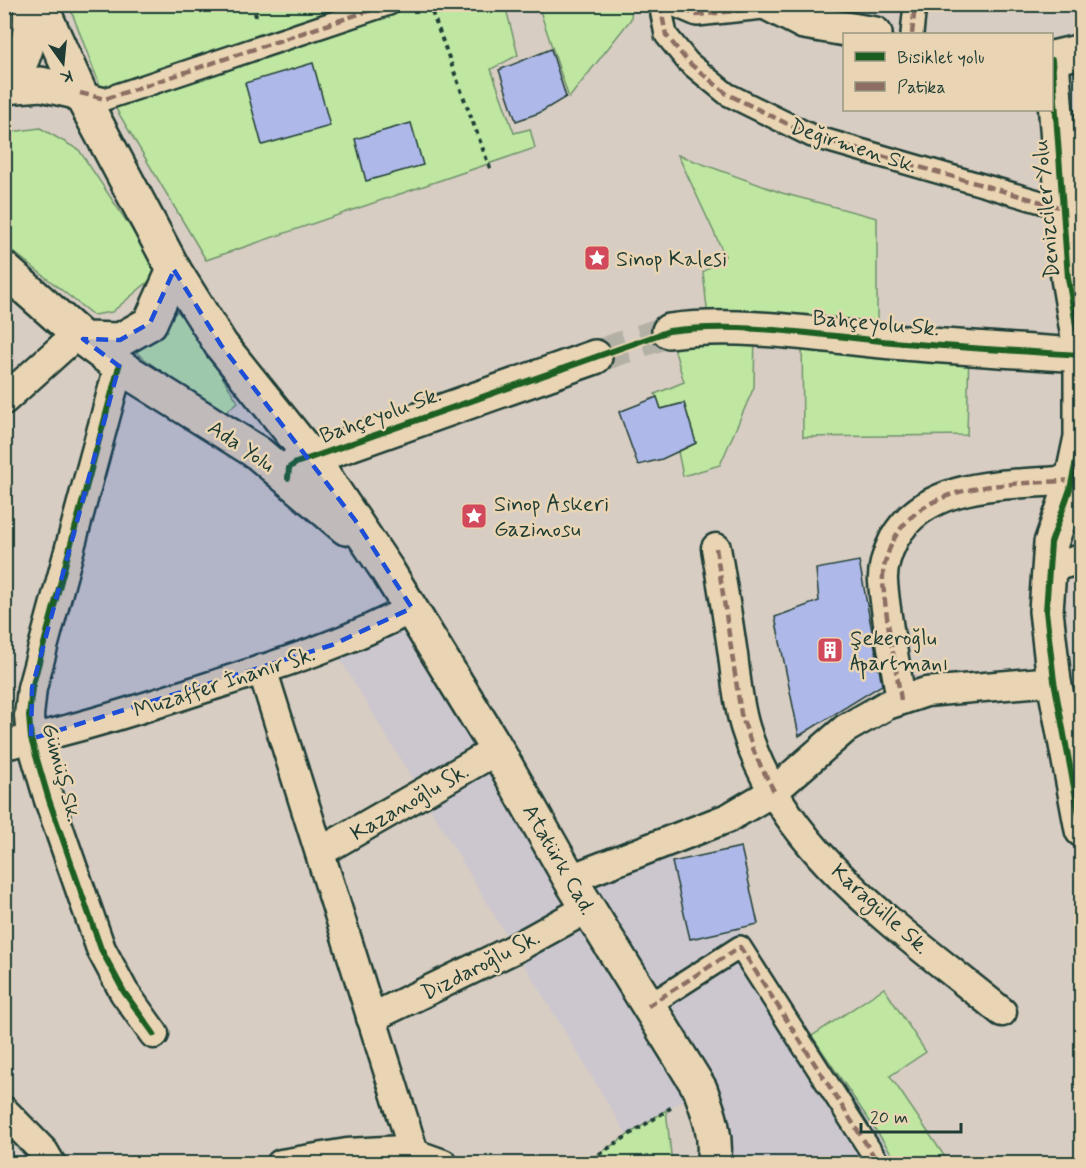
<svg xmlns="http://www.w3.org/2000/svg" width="1086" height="1168" viewBox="0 0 1086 1168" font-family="Mynerve,sans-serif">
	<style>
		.built { fill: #ccc7ce }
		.green { fill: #bfe7a2; stroke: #6f926b; stroke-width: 1.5 }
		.building { fill: #afb9e9; stroke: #1f3d34; stroke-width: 1.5 }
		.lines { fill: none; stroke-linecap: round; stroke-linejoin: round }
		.tertiary-tunnel { stroke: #b3b0a6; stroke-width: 33; stroke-dasharray: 33 16; stroke-linecap: butt }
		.pedestrian-casing { stroke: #1f3d34; stroke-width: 26 }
		.minor-casing { stroke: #1f3d34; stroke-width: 33 }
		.tertiary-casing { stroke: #1f3d34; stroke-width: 38 }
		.secondary-casing { stroke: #1f3d34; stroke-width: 38 }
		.path { stroke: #1f3d34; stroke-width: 4; stroke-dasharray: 4.5 4.5; stroke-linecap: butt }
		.pedestrian { stroke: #e9d5b3; stroke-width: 21 }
		.minor { stroke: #e9d5b3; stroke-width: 28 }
		.tertiary { stroke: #e9d5b3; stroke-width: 33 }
		.secondary { stroke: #e9d5b3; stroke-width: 33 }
		.quiet { stroke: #8d6e63; stroke-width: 4.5; stroke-dasharray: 9 4.5; stroke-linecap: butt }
		.cycleway-casing { stroke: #e9d5b3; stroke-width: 10 }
		.cycleway { stroke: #1b5e20; stroke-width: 6 }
		.marked { fill: #1d4ed8; fill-opacity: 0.2; stroke: #1d4ed8; stroke-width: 4.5; stroke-dasharray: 12 8; stroke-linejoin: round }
		.labels { text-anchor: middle; stroke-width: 5; stroke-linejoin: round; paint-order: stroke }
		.street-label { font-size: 22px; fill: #1f3d34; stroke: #e9d5b3 }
		.poi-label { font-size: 22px; fill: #1f3d34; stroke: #e9d5b3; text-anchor: start }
	</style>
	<rect width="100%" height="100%" fill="#d8cdc3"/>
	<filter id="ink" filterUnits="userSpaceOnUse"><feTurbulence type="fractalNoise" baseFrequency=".0167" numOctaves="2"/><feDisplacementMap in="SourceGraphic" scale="12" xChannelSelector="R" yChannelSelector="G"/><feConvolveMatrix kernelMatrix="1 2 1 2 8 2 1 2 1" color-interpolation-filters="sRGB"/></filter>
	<g filter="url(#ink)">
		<path class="built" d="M412,608l158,271 94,-37 8,20 17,77 50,-10 159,234h-177l-24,-72 -70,44 -295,-489z"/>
		<g class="green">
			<path d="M69,5h436l13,50 -27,14 23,64 16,-4 5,19 -329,112 -94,-158 -7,-3z"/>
			<path d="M538,5h94l-1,14 -62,79z"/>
			<path d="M40,128l39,22 78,117 -8,14 -37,31 -19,3 -88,-70 -1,-112z"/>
			<path d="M678,155l104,38 95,25v122l92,8 -2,87 -164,2 -1,-104 -47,-4 -1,58 -34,78 -37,11 -5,-24 18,-9 -12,-40 -23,6 -6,-15 29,-12 -15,-51 40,-5 -6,-54 22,-16z"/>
			<path d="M180,310l58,92 -20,16 -87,-70z"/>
			<path d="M884,988l42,64 -36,24 59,87h-51l-86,-127z"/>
			<path d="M666,1110l6,53h-88l4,-2z"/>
		</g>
		<g class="building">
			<path d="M551,49l15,48 -27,16 -23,8 -17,-51z"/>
			<path d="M313,63l17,63 -68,19 -17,-62z"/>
			<path d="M411,123l12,42 -57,16 -11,-42z"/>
			<path d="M657,397l4,12 23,-6 12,40 -34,16 -24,6 -19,-53z"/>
			<path d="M859,561l23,124 -83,51 -24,-119 44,-16 -3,-32z"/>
			<path d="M741,847l17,77 -68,15 -18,-77z"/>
		</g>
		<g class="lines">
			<path class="tertiary-tunnel" d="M595,357l74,-26"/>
			<defs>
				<g id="pedestrian">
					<path d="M660,4l6,31 22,27 39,32 85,42 250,72"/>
					<path d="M671,4l26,11 75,-8"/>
					<path d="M912,34l3,-30"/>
					<path d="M80,93l25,6 284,-95"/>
					<path d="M648,1006l92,-59 139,217"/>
				</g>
				<g id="minor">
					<path d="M119,366l-87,322 -3,28 2,23 18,61 52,149 23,43 30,42"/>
					<path d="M4,400l73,-66"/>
					<path d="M716,548c6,36 12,71 17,107 3,24 5,49 12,72 37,126 161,206 257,285"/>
					<path d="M1049,568l33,-9"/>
					<path d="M262,669l152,484"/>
					<path d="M901,700c-6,-39 -15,-79 -18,-118 -1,-14 5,-31 11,-43 34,-61 118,-53 178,-59"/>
					<path d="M4,745c71,-15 139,-37 207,-59 69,-22 137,-43 201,-78"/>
					<path d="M320,852l177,-102"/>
					<path d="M570,879l158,-61 46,-27 71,-62 42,-24 39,-13 128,-11"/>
					<path d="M371,1018l143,-69 74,-41"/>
					<path d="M4,1111l40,41 7,12"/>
					<path d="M281,1164l66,-11 57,-3 39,14"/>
				</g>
				<g id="tertiary">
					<path d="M1052,60l16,218 13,77v82l-11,52 -19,54 -5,68 8,70 28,149"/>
					<path d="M669,331c71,-9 142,3 213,10 66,6 133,10 200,14"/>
					<path d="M289,470l7,-7 299,-106"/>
				</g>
				<g id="secondary">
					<path d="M40,4l40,89"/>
					<path d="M769,4l35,18 71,12"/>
					<path d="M1052,58l30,-7"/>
					<path d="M7,86c18,-26 26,-50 23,-82"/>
					<path d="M4,87l37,-3 39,9 94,177 47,75 91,113 75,112 106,173 77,136 130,210c9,24 18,49 13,75"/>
					<path d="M4,269l79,70 37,1 30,-17 24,-53"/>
					<path d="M83,339l36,27 139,87 88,75"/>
				</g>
			</defs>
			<use href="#pedestrian" class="pedestrian-casing"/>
			<use href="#minor" class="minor-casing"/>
			<use href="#tertiary" class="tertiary-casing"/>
			<use href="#secondary" class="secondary-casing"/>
			<g class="path">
				<path d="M252,4l5,15"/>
				<path d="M429,4l62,167"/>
				<path d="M584,1164l88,-57"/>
			</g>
			<use href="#pedestrian" class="pedestrian"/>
			<use href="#minor" class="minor"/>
			<use href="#tertiary" class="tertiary"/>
			<use href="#secondary" class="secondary"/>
			<g class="quiet">
				<path d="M660,4l6,31 22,27 39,32 85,42 250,72"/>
				<path d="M671,4l26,11 75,-8"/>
				<path d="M912,34l3,-30"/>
				<path d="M80,93l25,6 284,-95"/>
				<path d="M716,548l25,166 15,43 18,34"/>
				<path d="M901,700c-6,-39 -15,-79 -18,-118 -1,-14 5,-31 11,-43 34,-61 118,-53 178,-59"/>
				<path d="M648,1006l92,-59 139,217"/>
			</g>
			<defs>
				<g id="cycleway">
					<path d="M1052,60l16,218 13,77v82l-11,52 -19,54 -5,68 8,70 28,149"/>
					<path d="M119,366l-87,322 -3,28 2,23 18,61 52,149 23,43 30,42"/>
					<path d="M288,478l1,-10 7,-5 373,-132c71,-9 142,3 213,10 66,6 133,10 200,14"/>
				</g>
			</defs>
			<use href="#cycleway" class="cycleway-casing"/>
			<use href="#cycleway" class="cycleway"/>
		</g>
	</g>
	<path class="marked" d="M174,270l47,75 134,175 57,88 -80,37 -301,94 1,-51 87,-322 -36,-27 37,1 30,-17z"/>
	<defs>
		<symbol id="sight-square" viewBox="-11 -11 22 22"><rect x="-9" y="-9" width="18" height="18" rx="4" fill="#d1495b" stroke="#e9d5b3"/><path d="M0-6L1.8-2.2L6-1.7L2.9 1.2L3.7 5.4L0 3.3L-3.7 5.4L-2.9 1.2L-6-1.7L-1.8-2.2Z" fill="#fff"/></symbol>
		<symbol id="building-square" viewBox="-11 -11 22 22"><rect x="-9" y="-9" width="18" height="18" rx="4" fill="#d1495b" stroke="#e9d5b3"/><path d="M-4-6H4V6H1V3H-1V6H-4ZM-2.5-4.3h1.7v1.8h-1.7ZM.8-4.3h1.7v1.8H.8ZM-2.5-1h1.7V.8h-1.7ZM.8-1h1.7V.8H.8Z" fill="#fff"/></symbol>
	</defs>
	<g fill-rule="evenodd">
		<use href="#sight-square" x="582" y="243" width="30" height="30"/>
		<use href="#sight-square" x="459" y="501" width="30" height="30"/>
		<use href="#building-square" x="815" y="635" width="30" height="30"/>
	</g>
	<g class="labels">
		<g class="street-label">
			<text transform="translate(854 145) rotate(18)" y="8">Değirmen Sk.</text>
			<text transform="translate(1045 209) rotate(-95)" y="8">Denizciler Yolu</text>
			<text transform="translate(876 322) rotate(5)" y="8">Bahçeyolu Sk.</text>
			<text transform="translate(380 414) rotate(-20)" y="8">Bahçeyolu Sk.</text>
			<text transform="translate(242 445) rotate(34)" y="8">Ada Yolu</text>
			<text transform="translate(224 681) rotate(-18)" y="8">Muzaffer İnanır Sk.</text>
			<text transform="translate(63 772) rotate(75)" y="8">Gümüş Sk.</text>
			<text transform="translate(409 801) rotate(-30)" y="8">Kazanoğlu Sk.</text>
			<text transform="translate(560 859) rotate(60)" y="8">Atatürk Cad.</text>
			<text transform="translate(881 908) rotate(42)" y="8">Karagülle Sk.</text>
			<text transform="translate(480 964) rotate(-27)" y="8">Dizdaroğlu Sk.</text>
		</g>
		<g class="poi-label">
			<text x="616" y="266">Sinop Kalesi</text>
			<text x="494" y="511">Sinop Askeri<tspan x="494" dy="25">Gazinosu</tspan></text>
			<text x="850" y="645">Şekeroğlu<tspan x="850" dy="25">Apartmanı</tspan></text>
		</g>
	</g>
	<rect width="1086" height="1168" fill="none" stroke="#e9d5b3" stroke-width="24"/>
	<rect x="12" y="12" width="1062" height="1144" fill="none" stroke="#1f3d34" stroke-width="2" filter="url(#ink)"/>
	<rect x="843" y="33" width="210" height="78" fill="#e9d5b3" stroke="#989880" stroke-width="1.5"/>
	<rect x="855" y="52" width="30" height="9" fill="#1b5e20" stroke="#989880" stroke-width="1.5"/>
	<text x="897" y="63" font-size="18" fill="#1f3d34">Bisiklet yolu</text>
	<rect x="855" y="82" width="30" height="9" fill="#8d6e63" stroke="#989880" stroke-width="1.5"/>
	<text x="897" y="93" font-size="18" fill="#1f3d34">Patika</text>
	<g transform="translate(63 63) rotate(165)" stroke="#e9d5b3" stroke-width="4.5" paint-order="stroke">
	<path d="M0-4.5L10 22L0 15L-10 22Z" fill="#1f3d34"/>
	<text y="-9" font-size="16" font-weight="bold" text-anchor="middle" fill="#1f3d34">K</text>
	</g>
	<path d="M861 1123v9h100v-9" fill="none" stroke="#1f3d34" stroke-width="3"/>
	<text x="870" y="1123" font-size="18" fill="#1f3d34" stroke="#e9d5b3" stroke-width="4.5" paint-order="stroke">20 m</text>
</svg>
